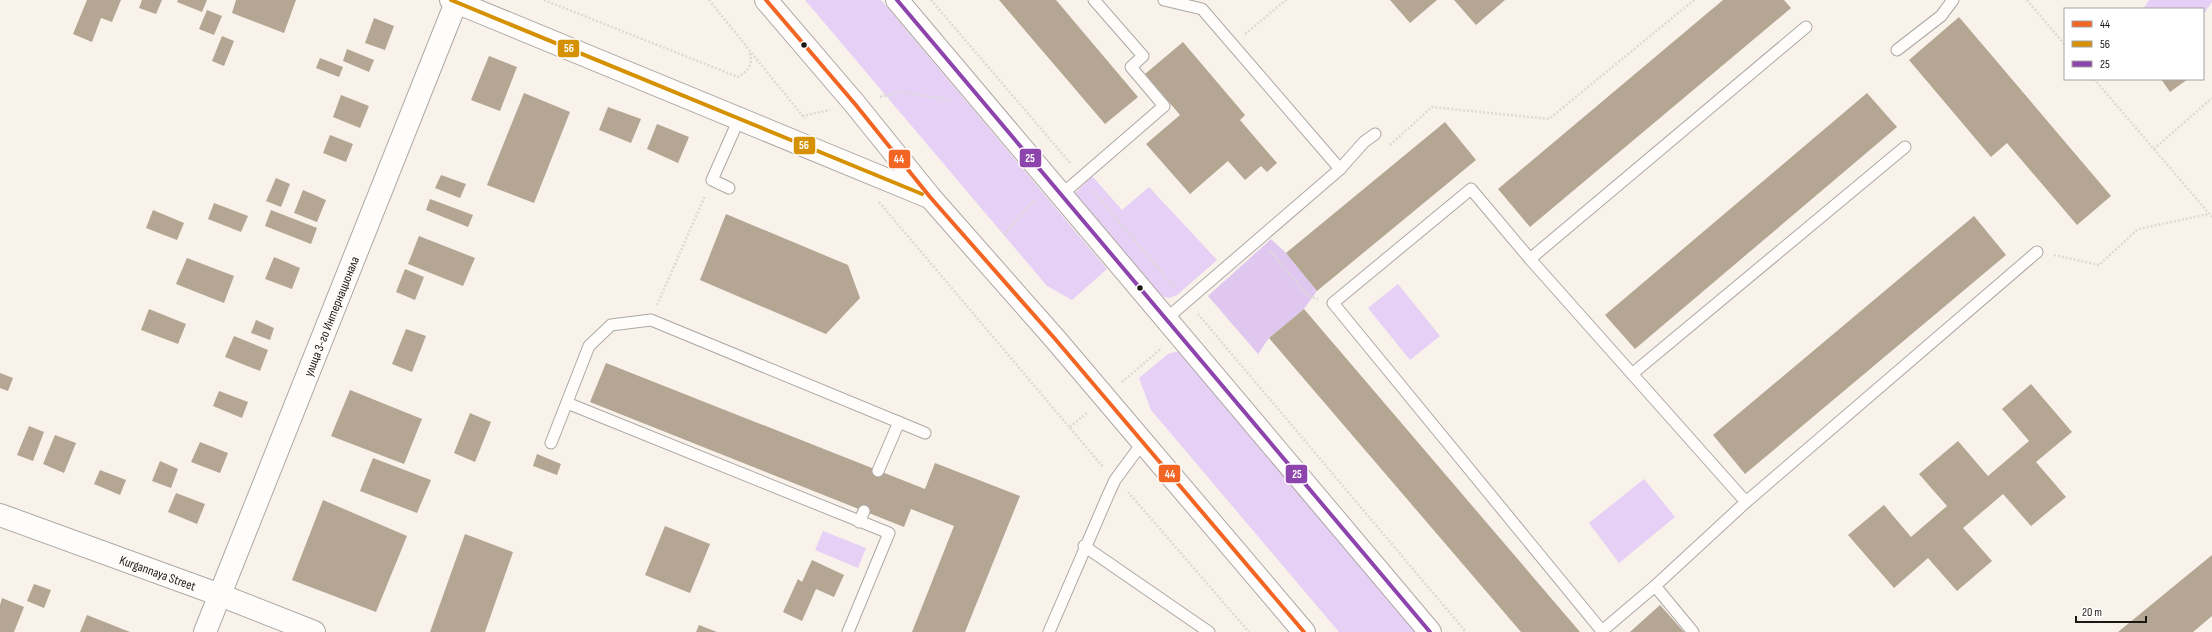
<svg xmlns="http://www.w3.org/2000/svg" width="2212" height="632" viewBox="0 0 2212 632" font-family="'Sofia Sans Condensed',sans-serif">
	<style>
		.green { fill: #e7d0f5 }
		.forest { fill: #e0c7ef }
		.building { fill: #b4a692 }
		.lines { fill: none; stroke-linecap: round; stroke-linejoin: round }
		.lane-casing { stroke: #ada8a4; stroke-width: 13 }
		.street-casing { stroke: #ada8a4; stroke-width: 24 }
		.secondary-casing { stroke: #ada8a4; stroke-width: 24 }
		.path { stroke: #dcdad7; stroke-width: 2.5; stroke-dasharray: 2 2; stroke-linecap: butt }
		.lane { stroke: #fefdfc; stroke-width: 11 }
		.street { stroke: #fefdfc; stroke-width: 22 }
		.secondary { stroke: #fefdfc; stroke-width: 22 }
		.bus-1-casing { stroke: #fff; stroke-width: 7 }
		.bus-2-casing { stroke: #fff; stroke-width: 7 }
		.bus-3-casing { stroke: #fff; stroke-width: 7 }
		.bus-1 { stroke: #f26522; stroke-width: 4 }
		.bus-2 { stroke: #d69103; stroke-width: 4 }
		.bus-3 { stroke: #8e44ad; stroke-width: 4 }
		.bus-dot { fill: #1c1814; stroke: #fff; stroke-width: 1.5 }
		.labels { text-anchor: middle; stroke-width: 3.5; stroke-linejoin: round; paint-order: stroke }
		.street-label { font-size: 13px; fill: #1c1814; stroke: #fff }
		.line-badge { stroke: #fff; stroke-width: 1.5 }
		.badge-label { font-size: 11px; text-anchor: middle; font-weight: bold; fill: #fff }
	</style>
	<rect width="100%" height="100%" fill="#f8f2eb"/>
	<g class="green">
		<path d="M805,0h76l226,269 -35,31 -25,-14z"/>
		<path d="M2149,0h63v2l-9,13v-6h-60z"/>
		<path d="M1092,176l30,34 27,-23 68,73 -40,35 -8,3 -9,-2 -86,-102z"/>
		<path d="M1398,284l42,52 -30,24 -42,-52z"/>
		<path d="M1179,351l238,281h-78l-188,-222 -12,-32 29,-24z"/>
		<path d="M1644,479l31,38 -56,46 -30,-40z"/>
		<path d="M823,531l43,17 -8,20 -43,-18z"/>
	</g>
	<path class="forest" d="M1271,239l15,14 31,38 -13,18 -35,29 -11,16 -50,-58z"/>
	<g class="building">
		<path d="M87,0h34l-9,22 -11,-4 -9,24 -19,-8z"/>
		<path d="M142,0h20l-6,14 -17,-6z"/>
		<path d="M178,0h29l-5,12 -25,-10z"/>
		<path d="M236,0h60l-12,33 -52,-20z"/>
		<path d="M999,0h57l82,97 -33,27z"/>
		<path d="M1390,0h47l-27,23z"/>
		<path d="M1454,0h51l-29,25z"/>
		<path d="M1723,0h61l7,8 -261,219 -32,-38z"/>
		<path d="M207,10l15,6 -8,19 -15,-6z"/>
		<path d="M1959,17l152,179 -34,29 -70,-82 -16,14 -82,-97z"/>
		<path d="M374,18l20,8 -9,24 -20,-7z"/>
		<path d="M222,36l12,5 -10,25 -12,-5z"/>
		<path d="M1183,42l62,73 -5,5 37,43 -10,9 -6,-6 -16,14 -17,-19 -38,33 -44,-50 34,-29 -35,-41z"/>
		<path d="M347,49l27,11 -5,12 -26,-11z"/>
		<path d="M489,56l28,11 -17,44 -29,-11z"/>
		<path d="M320,58l23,9 -4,10 -23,-9z"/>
		<path d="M2161,79h27l-18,13z"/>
		<path d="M524,93l46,19 -36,91 -47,-18z"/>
		<path d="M1867,93l30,34 -262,222 -30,-34z"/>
		<path d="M341,95l28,11 -9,22 -27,-11z"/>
		<path d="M608,107l33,12 -10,24 -32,-13z"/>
		<path d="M1445,122l31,38 -159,131 -31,-38z"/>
		<path d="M657,124l32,13 -11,26 -31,-14z"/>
		<path d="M330,135l23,9 -7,18 -23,-9z"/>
		<path d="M441,175l25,9 -6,14 -25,-10z"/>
		<path d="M276,178l14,6 -9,23 -15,-6z"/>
		<path d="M303,190l23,10 -9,22 -23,-9z"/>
		<path d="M430,199l43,16 -5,12 -42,-17z"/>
		<path d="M214,203l34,13 -7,16 -33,-13z"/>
		<path d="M153,210l31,13 -7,17 -31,-12z"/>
		<path d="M271,210l46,18 -6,16 -46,-18z"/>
		<path d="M726,214l122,51 12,33 -34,36 -126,-54z"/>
		<path d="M1974,216l32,39 -261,219 -32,-39z"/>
		<path d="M419,236l56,22 -12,28 -55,-22z"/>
		<path d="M274,257l26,11 -8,21 -27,-10z"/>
		<path d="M187,258l47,18 -10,27 -48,-19z"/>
		<path d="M405,269l19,8 -9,23 -19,-8z"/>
		<path d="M149,309l37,15 -8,20 -37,-14z"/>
		<path d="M1304,309l276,323h-59l-252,-294z"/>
		<path d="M256,320l18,8 -4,12 -19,-7z"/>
		<path d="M406,329l20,7 -14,36 -20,-8z"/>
		<path d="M234,336l34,14 -8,21 -35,-14z"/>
		<path d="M606,363l319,126 10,-26 85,33 -55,136h-53l42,-106 -43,-17 -7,18 -314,-125z"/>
		<path d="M0,373l13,5 -5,13 -8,-3z"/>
		<path d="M2031,384l41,48 -36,30 30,35 -35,29 -28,-32 -40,34 29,33 -35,30 -29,-33 -34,30 -46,-53 36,-30 27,32 36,-31 -28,-32 39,-33 30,35 41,-35 -27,-32z"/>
		<path d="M350,390l72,29 -18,45 -73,-28z"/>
		<path d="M219,391l29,11 -6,16 -29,-12z"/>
		<path d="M470,413l21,9 -16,40 -21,-9z"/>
		<path d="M29,426l15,6 -11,29 -16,-6z"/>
		<path d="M55,435l21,8 -12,30 -21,-9z"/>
		<path d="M200,442l28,11 -8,20 -29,-11z"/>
		<path d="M537,454l24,10 -4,11 -24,-9z"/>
		<path d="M373,458l58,22 -14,33 -57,-22z"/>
		<path d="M160,461l18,8 -7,19 -19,-7z"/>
		<path d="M100,470l26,10 -6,15 -26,-11z"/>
		<path d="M176,493l29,11 -8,20 -29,-12z"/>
		<path d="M323,500l84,36 -31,76 -84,-32z"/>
		<path d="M665,526l45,18 -20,49 -45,-18z"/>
		<path d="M465,534l48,18 -28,80h-55z"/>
		<path d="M2212,555v61l-19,16h-75z"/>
		<path d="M812,560l32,15 -10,22 -18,-8 -14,32 -19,-9 15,-33 4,3z"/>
		<path d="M34,584l17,6 -7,18 -17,-7z"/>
		<path d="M2,598l22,9 -10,25h-14v-27z"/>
		<path d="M1660,605l24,27h-54z"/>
		<path d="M87,615l43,17h-50z"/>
		<path d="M699,625l18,7h-21z"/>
	</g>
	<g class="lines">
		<defs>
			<g id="lane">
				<path d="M1164,0l38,9 138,160 -174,150"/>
				<path d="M1897,50l44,-34 12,-16"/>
				<path d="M1340,169l24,-27 11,-8"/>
				<path d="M729,188l-17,-8 27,-61"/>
				<path d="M1061,195l103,-89 -33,-39 12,-11 -49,-56"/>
				<path d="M1530,259l276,-232"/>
				<path d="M1632,374l273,-227"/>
				<path d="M567,403l322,130 -41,99"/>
				<path d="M551,443l38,-97 22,-21 40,-5 274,113"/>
				<path d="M878,471l21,-49"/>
				<path d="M859,522l5,-11"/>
				<path d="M1084,546l125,86"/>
				<path d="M1655,586l91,-84"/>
				<path d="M1049,632l60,-139 6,-13 28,-38"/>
				<path d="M1693,632l-38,-46 -53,45 -269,-328 138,-114 59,70 216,243 291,-250"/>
			</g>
			<g id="street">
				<path d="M897,0l533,632"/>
				<path id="s1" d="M205,632l252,-632"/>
			</g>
			<g id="secondary">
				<path d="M451,0l478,197"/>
				<path d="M766,0l89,104 75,93 126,143 248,292"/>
				<path id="s2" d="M0,515l220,80 94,37"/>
			</g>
		</defs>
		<use href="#lane" class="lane-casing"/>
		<use href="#street" class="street-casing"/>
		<use href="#secondary" class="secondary-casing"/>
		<g class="path">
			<path d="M544,0l194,77c10,-6 15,-12 12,-24"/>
			<path d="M709,0l96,119"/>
			<path d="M931,0l140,164"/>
			<path d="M2027,0l38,45"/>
			<path d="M1245,34l41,-34"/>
			<path d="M2094,79l118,138"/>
			<path d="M880,97l20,-5 51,8"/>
			<path d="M802,116l28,-6"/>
			<path d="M1390,145l42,-38 117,12 145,-119"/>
			<path d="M2154,149l58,-51"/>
			<path d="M1093,191l82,97"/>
			<path d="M879,202l224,265"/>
			<path d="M1004,235l31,-36"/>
			<path d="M1270,251l38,45 10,3"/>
			<path d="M2054,255l45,10 39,-36 71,-15"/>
			<path d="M657,305l48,-109"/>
			<path d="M1198,314l268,318"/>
			<path d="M1122,382l40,-34"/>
			<path d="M1070,427l18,-15"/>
			<path d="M1128,492l121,140"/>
		</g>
		<use href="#lane" class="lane"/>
		<use href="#street" class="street"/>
		<use href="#secondary" class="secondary"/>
		<defs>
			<path id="bus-1" d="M766,0l89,104 75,93 126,143 248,292"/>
			<path id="bus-2" d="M451,0l471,194"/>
			<path id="bus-3" d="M897,0l533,632"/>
		</defs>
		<use href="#bus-1" class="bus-1-casing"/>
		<use href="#bus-2" class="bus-2-casing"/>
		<use href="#bus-3" class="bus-3-casing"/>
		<use href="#bus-1" class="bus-1"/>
		<use href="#bus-2" class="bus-2"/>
		<use href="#bus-3" class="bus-3"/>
	</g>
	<g class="bus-dot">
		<circle cx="804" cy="45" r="3.5"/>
		<circle cx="1140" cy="288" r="3.5"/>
	</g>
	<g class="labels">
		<g class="street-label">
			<text dy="5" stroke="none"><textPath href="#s1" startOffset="340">улица 3-го Интернационала</textPath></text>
			<text dy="5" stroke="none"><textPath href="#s2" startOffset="168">Kurgannaya Street</textPath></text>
		</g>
	</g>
	<g class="line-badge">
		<rect x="557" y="39" width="23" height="19" rx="4" fill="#d69103"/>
		<rect x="793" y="136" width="23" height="19" rx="4" fill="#d69103"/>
		<rect x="1019" y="148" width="23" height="20" rx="4" fill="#8e44ad"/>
		<rect x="888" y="149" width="23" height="20" rx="4" fill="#f26522"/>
		<rect x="1158" y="464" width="23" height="19" rx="4" fill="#f26522"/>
		<rect x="1285" y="464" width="23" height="20" rx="4" fill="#8e44ad"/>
	</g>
	<g class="badge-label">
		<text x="569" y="52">56</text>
		<text x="804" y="149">56</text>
		<text x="1030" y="162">25</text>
		<text x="899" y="163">44</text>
		<text x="1170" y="478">44</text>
		<text x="1297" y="478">25</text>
	</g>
	<rect x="2064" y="8" width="140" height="72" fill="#ffffff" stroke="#a4a3a1"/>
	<rect x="2072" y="21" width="20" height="6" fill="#f26522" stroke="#a4a3a1"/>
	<text x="2100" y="28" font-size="12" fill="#1c1814">44</text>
	<rect x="2072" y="41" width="20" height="6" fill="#d69103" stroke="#a4a3a1"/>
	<text x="2100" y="48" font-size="12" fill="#1c1814">56</text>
	<rect x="2072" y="61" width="20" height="6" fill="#8e44ad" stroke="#a4a3a1"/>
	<text x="2100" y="68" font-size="12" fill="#1c1814">25</text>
	<path d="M2076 616v6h70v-6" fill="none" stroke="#1c1814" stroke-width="2"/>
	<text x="2082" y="616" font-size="12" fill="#1c1814" stroke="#ffffff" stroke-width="3" paint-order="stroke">20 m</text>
</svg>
